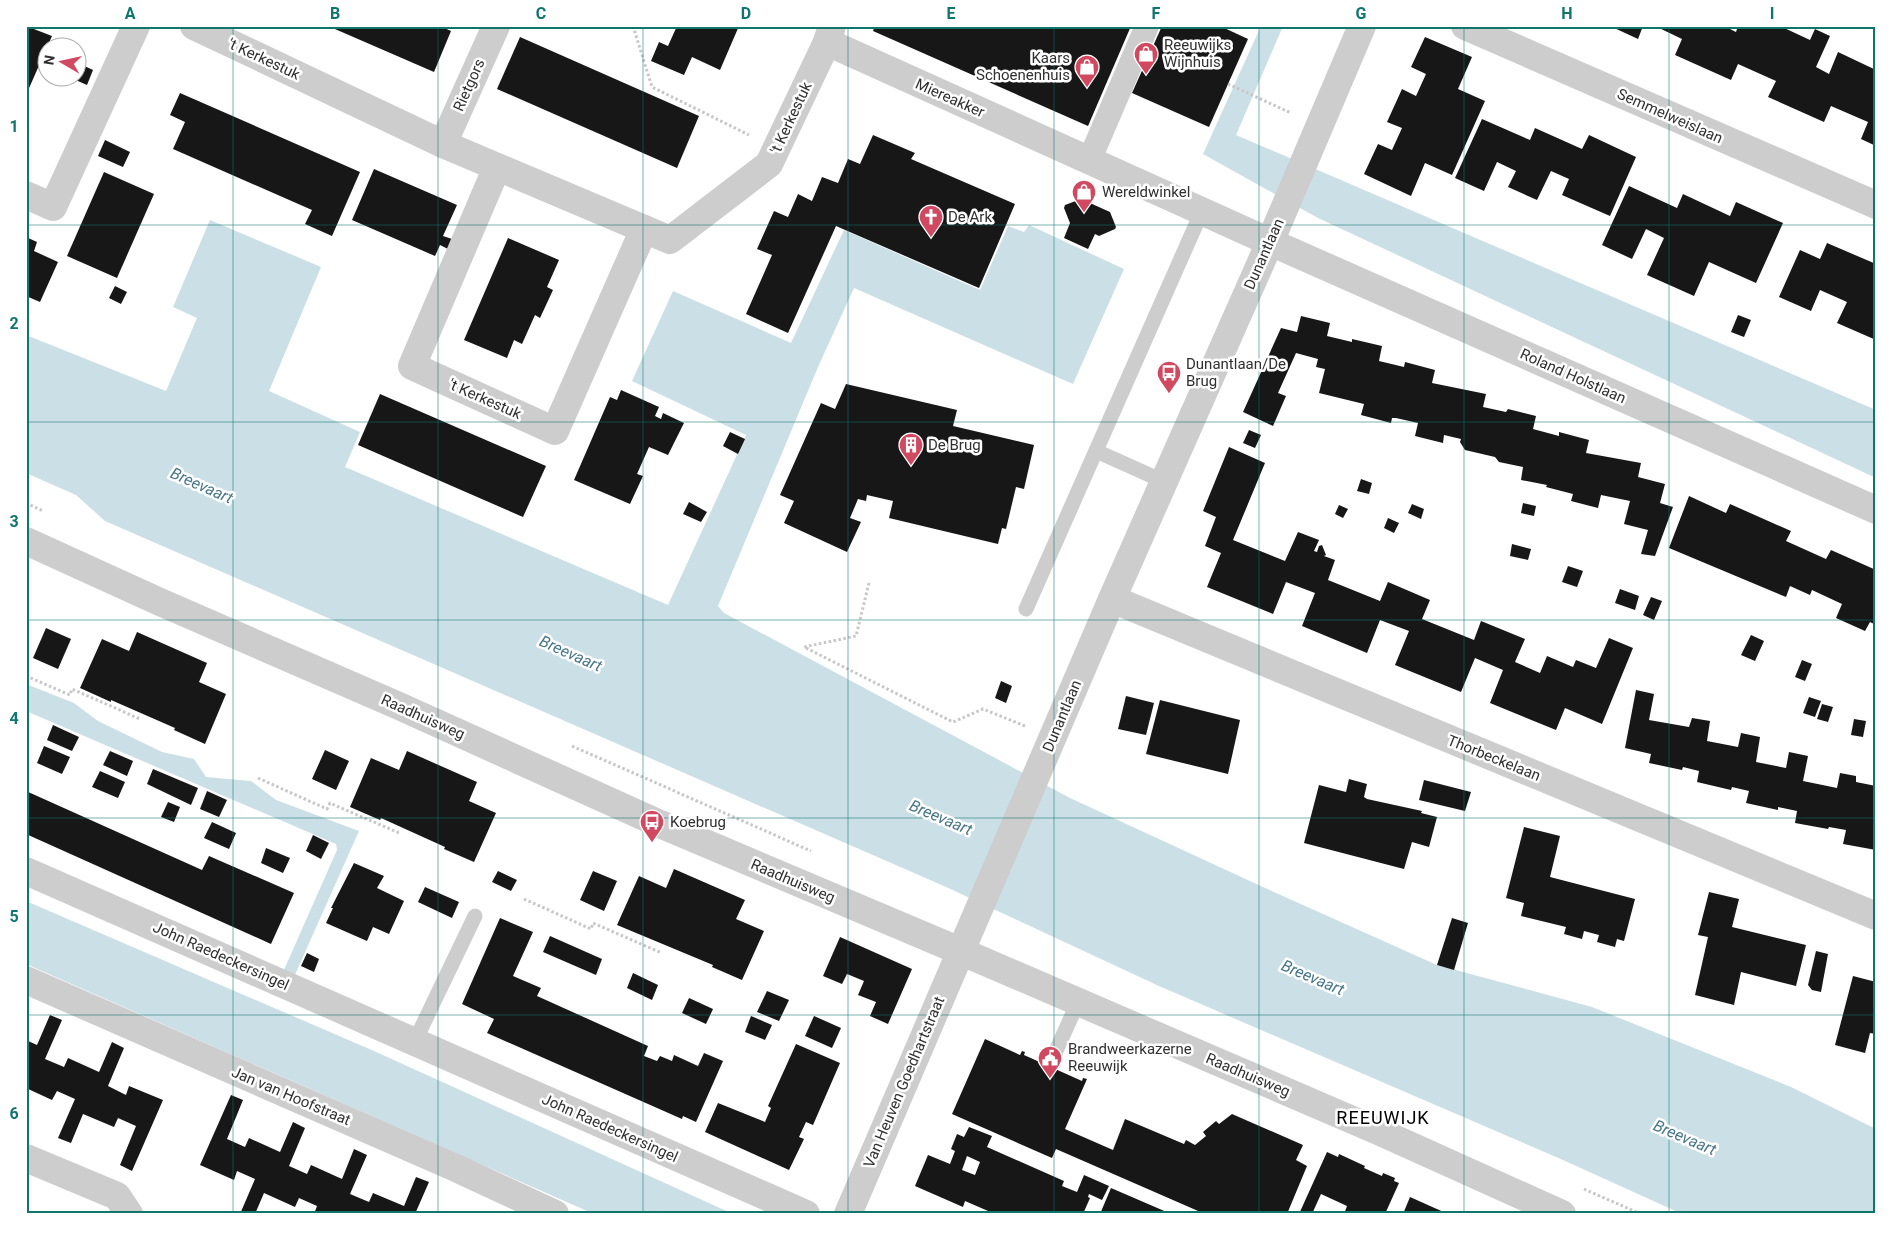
<svg xmlns="http://www.w3.org/2000/svg" width="1902" height="1240" viewBox="0 0 1902 1240" font-family="Roboto,sans-serif">
	<style>
		.water { fill: #cbdfe6 }
		.building { fill: #171717; fill-rule: evenodd }
		.lines { fill: none; stroke-linecap: round; stroke-linejoin: round }
		.path { stroke: #c7c7c7; stroke-width: 3; stroke-dasharray: 2.5 2.5; stroke-linecap: butt }
		.service { stroke: #cdcdcd; stroke-width: 15 }
		.pedestrian { stroke: #cdcdcd; stroke-width: 24 }
		.minor { stroke: #cdcdcd; stroke-width: 28 }
		.tertiary { stroke: #cdcdcd; stroke-width: 28 }
		.grid { fill: none; stroke: #0f766e; stroke-width: 1; stroke-opacity: 0.55 }
		.labels { text-anchor: middle; stroke-width: 5; stroke-linejoin: round; paint-order: stroke }
		.poi-label { font-size: 15px; fill: #303030; stroke: #fff; text-anchor: start }
		.street-label { font-size: 15px; fill: #303030; stroke: #fff }
		.water-label { font-size: 16px; font-style: italic; fill: #477688; stroke: #fff }
		.quarter-label { font-size: 18px; letter-spacing: 1px; fill: #000; stroke: #fff }
		.neatline { fill: none; stroke: #0f766e; stroke-width: 2 }
		.grid-label { font-size: 16px; text-anchor: middle; font-weight: bold; fill: #0f766e }
	</style>
	<rect width="100%" height="100%" fill="#fff"/>
	<g class="water">
		<path d="M1261,26h22l-47,109 640,275v68l-558,-260 -115,-64z"/>
		<path d="M210,220l111,47 -52,124 91,41 -15,35 323,138 78,-170 -114,-54 41,-90 118,52 53,-113 136,60 28,-64 16,6 5,-7 95,44 -51,115 -219,-96 -36,79 -100,239 6,7 346,185 193,89 174,78 155,42 199,80 85,42v85h-194l-119,-54 -404,-174 -215,-100 -839,-365 -29,-26 -50,-22v-138l140,56 31,-73 -24,-11z"/>
		<path d="M26,684l48,19 24,18 64,31 32,7 12,18 45,4 25,19 83,31 -65,146 -11,-5 54,-122 -1,-6 -310,-133z"/>
		<path d="M26,901l348,150 359,163h-139l-568,-250z"/>
	</g>
	<g class="building">
		<path d="M26,26l26,10 -26,59z"/>
		<path d="M328,26h112l11,5 -17,41z"/>
		<path d="M677,26h62l-19,44 -28,-13 -8,18 -33,-14 8,-19 9,4z"/>
		<path d="M875,26h256l-43,100 -215,-95z"/>
		<path d="M1162,26h58l28,13 -39,88 -77,-34z"/>
		<path d="M1610,26h33l-5,13z"/>
		<path d="M1655,26h69l12,6 2,-6h42l30,14 5,-11 15,7 -14,31 13,7 9,-22 38,18v76l-15,-7 7,-17 -37,-16 -7,16 -56,-25 8,-16 -38,-17 -7,16 -56,-25 7,-16z"/>
		<path d="M520,37l179,79 -22,52 -180,-79z"/>
		<path d="M1425,37l47,20 -14,32 27,12 -33,74 -27,-12 -14,33 -47,-22 14,-30 14,6 10,-22 -15,-6 15,-33 14,7 10,-22 -15,-7z"/>
		<path d="M78,63l15,7 -6,15 -16,-7h7z"/>
		<path d="M180,93l180,79 -28,64 -27,-12 7,-14 -139,-61 12,-27 -15,-7z"/>
		<path d="M1482,119l48,21 5,-12 47,21 7,-14 47,22 -26,59 -48,-21 7,-16 -18,-8 -14,29 -29,-13 8,-16 -19,-9 -13,29 -29,-13z"/>
		<path d="M873,135l42,18 -4,6 104,45 -36,84 -143,-62 -48,107 -42,-19 26,-59 -15,-6 17,-38 14,6 10,-23 14,7 10,-24 16,6 10,-24 12,5z"/>
		<path d="M105,140l25,12 -7,15 -25,-11z"/>
		<path d="M374,169l83,36 -14,31 9,3 -4,10 -8,-4 -5,11 -83,-36z"/>
		<path d="M104,172l50,22 -37,84 -50,-22z"/>
		<path d="M1629,186l48,22 6,-14 47,22 6,-14 47,21 -27,60 -47,-21 -15,34 -47,-21 17,-37 -18,-9 -14,30 -30,-14z"/>
		<path d="M1081,199l29,13 6,15 -1,2 -16,7 -4,-2 -7,15 -24,-11 6,-15 -6,-15 1,-3z"/>
		<path d="M26,237l11,5 -3,9 24,11 -18,40 -14,-6z"/>
		<path d="M508,238l51,22 -12,27 6,3 -13,28 -5,-3 -13,29 -8,-4 -7,18 -43,-18z"/>
		<path d="M1827,243l49,21 -2,19 2,1v56l-39,-17 10,-21 -27,-12 -9,21 -32,-14 21,-47 20,9z"/>
		<path d="M115,286l12,6 -6,12 -12,-6z"/>
		<path d="M1738,315l13,5 -7,17 -13,-5z"/>
		<path d="M1301,316l29,7 -3,13 25,6v-3l30,7 -3,15 25,6 1,-5 30,8 -3,13 54,11 -3,13 23,5 2,-3 28,7 -3,13 26,7v-4l30,8 -3,13 55,10 -3,14 27,7 -5,19 13,4 -18,49 -14,-2 7,-24 -24,-6 6,-23 -29,-6 -3,13 -27,-7 2,-7 -27,-7 1,-2 -26,-5 2,-13 -24,-5 -4,-5 -30,-7 -5,-8 1,-3 -17,-4 -1,8 -28,-7 3,-13 -22,-5h-4l-1,5 -30,-8 3,-11 -45,-11 6,-24 -9,-2 2,-8 -22,-6 -18,40 8,3 -13,30 -30,-14 38,-84 16,4z"/>
		<path d="M846,384l111,26 -4,16 81,19 -10,44 -8,-2 -10,42 -4,-1 -4,16 -109,-26 4,-17 -26,-6 -1,6 -8,-2 -8,19 11,4 -14,30 -63,-29 10,-22 -14,-6 41,-92 14,6z"/>
		<path d="M621,390l38,17 -4,9 6,3 2,-6 21,10 -16,32 -19,-8 -12,27 6,2 -13,28 -56,-24 36,-83 7,3z"/>
		<path d="M380,394l166,72 -23,51 -165,-72z"/>
		<path d="M1249,430l12,5 -6,13 -12,-5z"/>
		<path d="M730,432l15,7 -7,15 -15,-8z"/>
		<path d="M1229,447l36,16 -32,77 52,21 13,-29 21,8 -5,11 3,1 2,-6 3,-1 4,10 -2,1 11,4 -7,20 52,21 8,-19 42,18 -8,19 52,21 7,-19 44,18 -10,23 25,11 7,-17 26,11 3,-7 20,8 13,-30 24,10 -31,76 -37,-16 -9,22 -66,-27 13,-33 -28,-12 -14,34 -66,-27 14,-34 -29,-11 -13,33 -65,-27 13,-33 -29,-11 -13,32 -66,-27 14,-34 -16,-7 11,-29 -13,-6z"/>
		<path d="M1361,479l11,4 -3,11 -12,-3z"/>
		<path d="M1689,496l37,17 4,-9 61,27 -5,10 40,18 5,-9 45,20v55l-6,-3 -5,9 -29,-13 6,-14 -30,-14 -2,5 -20,-9 -4,11 -117,-49z"/>
		<path d="M689,502l18,10 -6,10 -18,-8z"/>
		<path d="M1523,503l13,3 -2,10 -13,-3z"/>
		<path d="M1412,504l12,5 -3,10 -13,-6z"/>
		<path d="M1339,505l9,4 -5,9 -8,-4z"/>
		<path d="M1388,518l11,5 -5,10 -10,-5z"/>
		<path d="M1512,544l19,5 -3,11 -18,-4z"/>
		<path d="M1568,566l15,5 -6,16 -15,-5z"/>
		<path d="M1620,589l19,7 -4,14 -20,-7z"/>
		<path d="M1651,597l11,4 -8,19 -11,-5z"/>
		<path d="M46,628l25,11 -13,30 -25,-11z"/>
		<path d="M137,632l70,31 -8,19 27,12 -21,50 -31,-14 1,-2 -64,-28v2l-31,-14 22,-49 27,12z"/>
		<path d="M1751,635l13,6 -9,20 -14,-6z"/>
		<path d="M1802,660l10,4 -7,17 -10,-4z"/>
		<path d="M1001,681l11,5 -6,17 -11,-5z"/>
		<path d="M1636,690l18,4 -5,26 40,7 3,-9 18,3 -3,20 31,6 3,-14 19,4 -4,25 30,6 3,-16 19,4 -5,25 34,7 3,-15 16,3v6l20,4v64l-33,-6 3,-14 -17,-3 -1,2 -33,-6 2,-12 -19,-4v3l-32,-7 3,-12 -17,-4 -1,3 -34,-8 2,-11 -16,-4 -1,3 -33,-7 2,-9 -26,-6z"/>
		<path d="M1126,696l28,7 -8,32 -28,-6z"/>
		<path d="M1809,697l12,4 -6,16 -12,-4z"/>
		<path d="M1160,700l80,20 -12,54 -82,-20z"/>
		<path d="M1822,704l11,3 -5,15 -11,-3z"/>
		<path d="M1854,719l12,2 -3,16 -12,-2z"/>
		<path d="M53,725l26,12 -7,14 -25,-11z"/>
		<path d="M44,746l26,11 -8,17 -25,-11z"/>
		<path d="M325,750l24,11 -13,29 -24,-11z"/>
		<path d="M110,751l23,10 -6,15 -24,-11z"/>
		<path d="M407,751l70,31 -8,19 27,12 -22,49 -30,-13 1,-2 -64,-29 -1,2 -30,-13 21,-49 28,12z"/>
		<path d="M153,769l45,19 -7,17 -44,-21z"/>
		<path d="M100,771l25,11 -7,16 -26,-11z"/>
		<path d="M1349,779l18,5 -3,13 3,2 55,12 -1,2 16,4 -8,30 -17,-5 -8,27 -100,-26 15,-58 27,7z"/>
		<path d="M1424,780l47,12 -6,19 -46,-11z"/>
		<path d="M26,791l176,79 7,-14 85,37 -23,51 -245,-110z"/>
		<path d="M207,791l20,9 -8,17 -19,-8z"/>
		<path d="M168,802l12,5 -6,15 -13,-5z"/>
		<path d="M212,822l24,11 -7,16 -25,-11z"/>
		<path d="M1524,827l36,9 -10,41 85,22 -11,42 -7,-2 -2,8 -18,-5 2,-7 -15,-4 -2,8 -18,-5 2,-7 -45,-11 3,-13 -18,-5z"/>
		<path d="M313,835l16,8 -8,16 -15,-8z"/>
		<path d="M266,848l24,10 -7,15 -22,-10z"/>
		<path d="M354,863l30,13 -7,12 27,13 -15,33 -16,-7 -6,14 -41,-18 7,-15h-2z"/>
		<path d="M674,869l71,31 -9,19 28,12 -22,49 -30,-13 1,-2 -96,-40 22,-49 27,12z"/>
		<path d="M498,871l19,9 -6,11 -19,-9z"/>
		<path d="M593,871l24,10 -13,30 -24,-11z"/>
		<path d="M425,887l34,15 -7,16 -34,-16z"/>
		<path d="M1709,892l30,7 -7,28 74,18 -10,41 -55,-14 -7,33 -39,-10 13,-58 -10,-2z"/>
		<path d="M500,918l33,14 -20,44 28,12 -4,8 111,50 -4,10 13,5 3,-5 12,5 2,-6 24,11 6,-13 19,8 -27,61 -13,-6 -1,3 -195,-86 7,-14 -32,-15z"/>
		<path d="M1452,918l16,5 -14,47 -17,-5z"/>
		<path d="M550,936l52,23 -6,16 -53,-23z"/>
		<path d="M840,937l72,32 -24,55 -18,-8 6,-14 -18,-7 6,-14 -17,-7 -5,10 -19,-8z"/>
		<path d="M1816,951l12,3 -7,38 -9,-2 -4,-5z"/>
		<path d="M307,953l12,6 -5,13 -13,-6z"/>
		<path d="M633,973l25,12 -6,15 -25,-12z"/>
		<path d="M1853,976l23,6v52l-6,-1 -5,20 -30,-8z"/>
		<path d="M767,991l22,9 -10,21 -22,-9z"/>
		<path d="M689,998l24,11 -7,15 -24,-11z"/>
		<path d="M50,1015l12,5 -17,39 19,8 4,-9 31,14 13,-30 12,6 -16,38 18,9 3,-9 34,14 -31,71 -12,-6 16,-39 -18,-8 -4,9 -31,-13 -12,29 -13,-5 17,-39 -18,-8 -5,9 -26,-12v-48l11,5z"/>
		<path d="M751,1016l21,9 -7,15 -20,-8z"/>
		<path d="M814,1016l27,12 -9,20 -27,-12z"/>
		<path d="M985,1039l35,16 2,-4 3,1 -1,3 58,26 1,-3 4,1 -22,50 48,21 12,-31 59,25 2,-4 9,5 11,-9 -3,-4 13,-11 3,3 13,-10 71,31 -7,15 11,6 -20,48h-82l-149,-65 -4,9 -100,-44z"/>
		<path d="M796,1044l44,19 -27,62 -7,-3 -7,15 5,2 -15,31 -84,-38 13,-29 47,19 6,-14 -3,-2z"/>
		<path d="M231,1095l12,5 -16,39 18,8 4,-9 31,14 13,-30 12,6 -16,38 18,8 4,-9 31,14 12,-30 13,6 -17,39 19,8 4,-9 31,13 12,-29 13,5 -14,32h-101l3,-8 -18,-8 -4,9 -31,-14 -9,21h-15l15,-35 -18,-8 -3,9 -34,-15z"/>
		<path d="M969,1127l23,9 -5,11 77,34 -2,5 15,6 7,-17 25,11 -7,14 -13,-6 -1,3 2,1 -7,16h-88l-30,-13 -2,6 -48,-21 13,-31 22,9 5,-13 -4,-2 6,-15 7,3zM967,1156l13,6 -5,13 -13,-5z"/>
		<path d="M1327,1152l11,5 1,-3 26,12 -1,2 18,8 1,-3 12,5 -1,3 5,2 -14,31h-41l3,-8 -26,-12 -9,20h-13z"/>
		<path d="M1111,1188l51,22 9,4h-71z"/>
		<path d="M1410,1197l38,17h-45z"/>
	</g>
	<g class="lines">
		<g class="path">
			<path d="M633,26l19,61 97,48"/>
			<path d="M1228,84l63,29"/>
			<path d="M26,503l17,8"/>
			<path d="M869,583l-13,53 -52,11 149,75 30,-13 42,17"/>
			<path d="M26,676l44,19 2,-6 68,30"/>
			<path d="M572,746l239,105"/>
			<path d="M258,778l69,31 3,-6 69,30"/>
			<path d="M524,899l67,30 2,-6 69,30"/>
			<path d="M1584,1189l57,25"/>
		</g>
		<g class="service">
			<path d="M1096,451l67,30"/>
			<path d="M1026,609l176,-398"/>
			<path d="M415,1041l60,-125"/>
			<path d="M1051,1062l27,-60"/>
		</g>
		<path class="pedestrian" d="M1089,161l58,-135"/>
		<g class="minor">
			<path d="M194,26l249,118 227,96 99,-76 58,-122"/>
			<path d="M832,26l-5,16 443,200"/>
			<path d="M1465,26l411,179"/>
			<path d="M443,144l53,-118"/>
			<path d="M497,167l-85,199 143,65 89,-202"/>
			<path d="M26,195l27,12 83,-181"/>
			<path d="M1112,599l764,317"/>
			<path d="M26,871l780,343"/>
			<path d="M26,980l430,188 99,46"/>
			<path d="M26,1158l91,38 12,18"/>
		</g>
		<g class="tertiary">
			<path d="M1270,242l606,268"/>
			<path d="M26,541l134,61 239,104 261,118 300,127 418,180 184,83"/>
			<path d="M848,1214l264,-615 158,-357 92,-216"/>
		</g>
	</g>
	<path class="grid" d="M233,26v1188M438,26v1188M643,26v1188M848,26v1188M1054,26v1188M1259,26v1188M1464,26v1188M1669,26v1188M26,225h1850M26,422h1850M26,620h1850M26,818h1850M26,1015h1850"/>
	<defs>
		<symbol id="shop-pin" viewBox="-11 -11 22 30"><path d="M0 17L-7.5 6A9.5 9.5 0 1 1 7.5 6Z" fill="#d04960" stroke="#fff"/><path d="M-5-2.5h2.3a2.7 3.5 0 0 1 5.4 0H5L5.5 6h-11ZM-1.5-2.5h3a1.5 2.3 0 0 0-3 0Z" fill="#fff"/></symbol>
		<symbol id="church-pin" viewBox="-11 -11 22 30"><path d="M0 17L-7.5 6A9.5 9.5 0 1 1 7.5 6Z" fill="#d04960" stroke="#fff"/><path d="M-1.2-6h2.4v3.5h3.3v2.4h-3.3V6h-2.4V-.1h-3.3v-2.4h3.3Z" fill="#fff"/></symbol>
		<symbol id="bus-pin" viewBox="-11 -11 22 30"><path d="M0 17L-7.5 6A9.5 9.5 0 1 1 7.5 6Z" fill="#d04960" stroke="#fff"/><path d="M-5-6H5V4H4V6H2V4H-2V6H-4V4H-5ZM-3.5-4V0h7V-4ZM-3.5 1.2v1.5H-2V1.2ZM2 1.2v1.5H3.5V1.2Z" fill="#fff"/></symbol>
		<symbol id="building-pin" viewBox="-11 -11 22 30"><path d="M0 17L-7.5 6A9.5 9.5 0 1 1 7.5 6Z" fill="#d04960" stroke="#fff"/><path d="M-4-6H4V6H1V3H-1V6H-4ZM-2.5-4.3h1.7v1.8h-1.7ZM.8-4.3h1.7v1.8H.8ZM-2.5-1h1.7V.8h-1.7ZM.8-1h1.7V.8H.8Z" fill="#fff"/></symbol>
		<symbol id="civic-pin" viewBox="-11 -11 22 30"><path d="M0 17L-7.5 6A9.5 9.5 0 1 1 7.5 6Z" fill="#d04960" stroke="#fff"/><path d="M-.6-6.5H3V-4.5H.6V-3L4-1V1h2V6H-6V1h2V-1L-.6-3ZM-1.2 2.5V6h2.4V2.5Z" fill="#fff"/></symbol>
	</defs>
	<g fill-rule="evenodd">
		<use href="#shop-pin" x="1132" y="40" width="28" height="38"/>
		<use href="#shop-pin" x="1073" y="53" width="28" height="38"/>
		<use href="#shop-pin" x="1070" y="178" width="28" height="38"/>
		<use href="#church-pin" x="917" y="203" width="28" height="38"/>
		<use href="#bus-pin" x="1155" y="359" width="28" height="38"/>
		<use href="#building-pin" x="897" y="431" width="28" height="38"/>
		<use href="#bus-pin" x="638" y="808" width="28" height="38"/>
		<use href="#civic-pin" x="1036" y="1044" width="28" height="38"/>
	</g>
	<g class="labels">
		<g class="poi-label">
			<text x="1164" y="50">Reeuwijks<tspan x="1164" dy="17">Wijnhuis</tspan></text>
			<text x="1070" y="63" text-anchor="end">Kaars<tspan x="1070" dy="17">Schoenenhuis</tspan></text>
			<text x="1102" y="197">Wereldwinkel</text>
			<text x="948" y="222">De Ark</text>
			<text x="1186" y="369">Dunantlaan/De<tspan x="1186" dy="17">Brug</tspan></text>
			<text x="928" y="450">De Brug</text>
			<text x="670" y="827">Koebrug</text>
			<text x="1068" y="1054">Brandweerkazerne<tspan x="1068" dy="17">Reeuwijk</tspan></text>
		</g>
		<g class="street-label">
			<text transform="translate(264 59) rotate(25)" y="5">'t Kerkestuk</text>
			<text transform="translate(469 85) rotate(-66)" y="5">Rietgors</text>
			<text transform="translate(950 98) rotate(24)" y="5">Miereakker</text>
			<text transform="translate(1670 116) rotate(24)" y="5">Semmelweislaan</text>
			<text transform="translate(791 118) rotate(-65)" y="5">'t Kerkestuk</text>
			<text transform="translate(1264 254) rotate(-66)" y="5">Dunantlaan</text>
			<text transform="translate(1573 376) rotate(24)" y="5">Roland Holstlaan</text>
			<text transform="translate(485 399) rotate(24)" y="5">'t Kerkestuk</text>
			<text transform="translate(1062 716) rotate(-67)" y="5">Dunantlaan</text>
			<text transform="translate(423 717) rotate(24)" y="5">Raadhuisweg</text>
			<text transform="translate(1494 758) rotate(22)" y="5">Thorbeckelaan</text>
			<text transform="translate(793 881) rotate(23)" y="5">Raadhuisweg</text>
			<text transform="translate(221 956) rotate(24)" y="5">John Raedeckersingel</text>
			<text transform="translate(1248 1075) rotate(23)" y="5">Raadhuisweg</text>
			<text transform="translate(904 1082) rotate(-67)" y="5">Van Heuven Goedhartstraat</text>
			<text transform="translate(291 1096) rotate(23)" y="5">Jan van Hoofstraat</text>
			<text transform="translate(610 1128) rotate(24)" y="5">John Raedeckersingel</text>
		</g>
		<g class="water-label">
			<text transform="translate(202 485) rotate(24)" y="6">Breevaart</text>
			<text transform="translate(571 653) rotate(24)" y="6">Breevaart</text>
			<text transform="translate(941 817) rotate(23)" y="6">Breevaart</text>
			<text transform="translate(1313 977) rotate(23)" y="6">Breevaart</text>
			<text transform="translate(1685 1137) rotate(23)" y="6">Breevaart</text>
		</g>
		<g class="quarter-label">
			<text x="1383" y="1124">REEUWIJK</text>
		</g>
	</g>
	<rect width="1902" height="1240" fill="none" stroke="#ffffff" stroke-width="55"/>
	<g transform="translate(62 62) rotate(279)"><circle r="24" fill="#ffffff" stroke="#acacac"/>
	<path d="M0-4L9 19L0 12L-9 19Z" fill="#d04960"/>
	<text y="-8" font-size="14" font-weight="bold" text-anchor="middle" fill="#303030">N</text>
	</g>
	<rect x="28" y="28" width="1846" height="1184" class="neatline"/>
	<g class="grid-label">
		<text x="130" y="19">A</text>
		<text x="335" y="19">B</text>
		<text x="541" y="19">C</text>
		<text x="746" y="19">D</text>
		<text x="951" y="19">E</text>
		<text x="1156" y="19">F</text>
		<text x="1361" y="19">G</text>
		<text x="1567" y="19">H</text>
		<text x="1772" y="19">I</text>
		<text x="14" y="132">1</text>
		<text x="14" y="329">2</text>
		<text x="14" y="527">3</text>
		<text x="14" y="724">4</text>
		<text x="14" y="922">5</text>
		<text x="14" y="1119">6</text>
	</g>
</svg>
